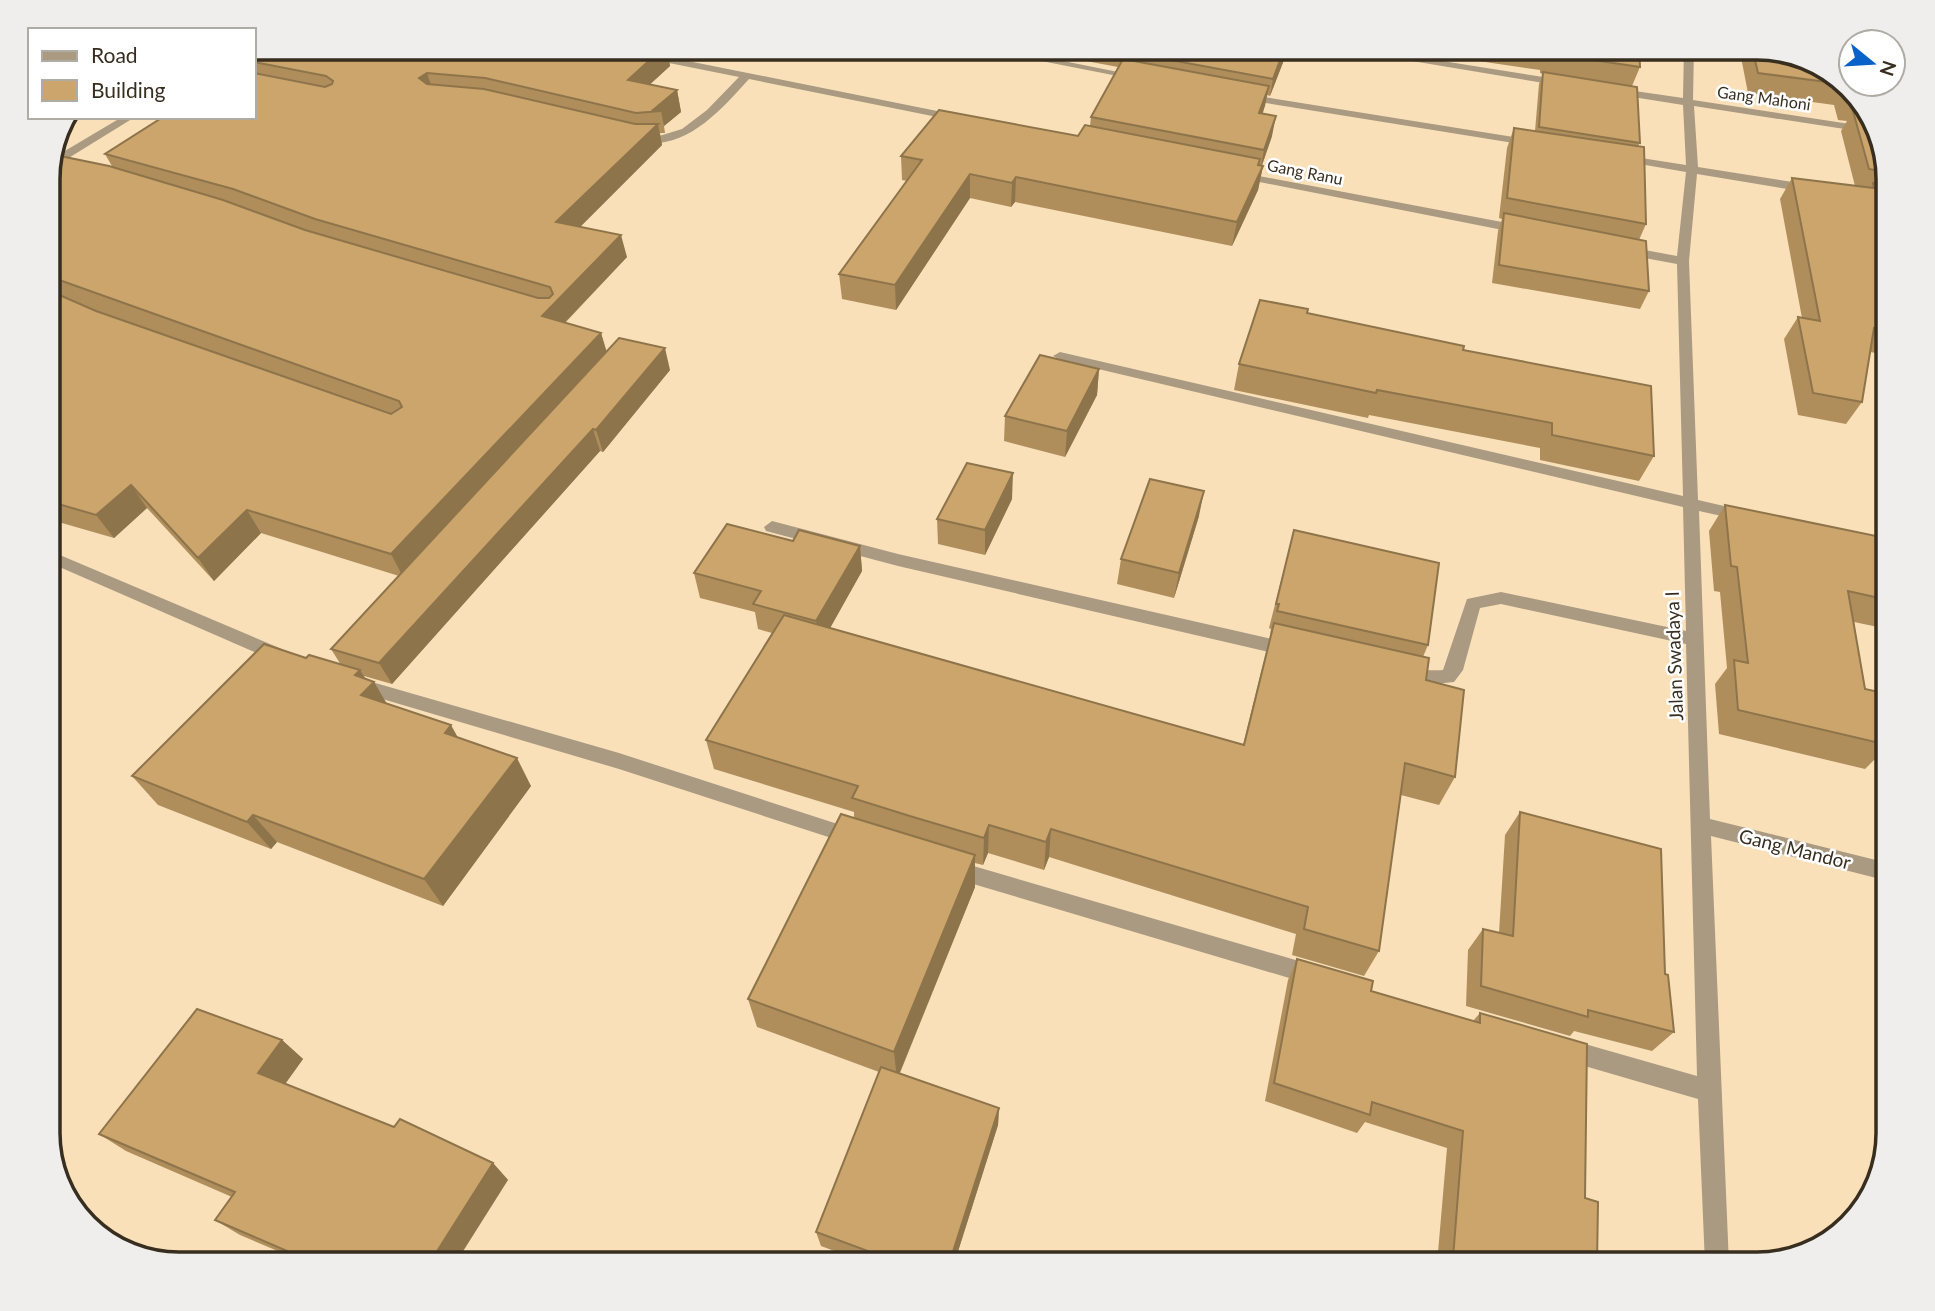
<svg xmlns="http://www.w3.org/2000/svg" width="1935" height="1311" viewBox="0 0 1935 1311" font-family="Lato,sans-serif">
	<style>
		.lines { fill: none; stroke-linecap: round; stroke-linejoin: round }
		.street { fill: #aa9a82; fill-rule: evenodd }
		.wall { fill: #af8e5c }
		.shaded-wall { fill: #8e744b }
		.building { fill: #cba56b; stroke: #8e744b; stroke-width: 2 }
		.labels { text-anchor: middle; stroke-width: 5; stroke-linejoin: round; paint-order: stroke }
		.far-street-label { font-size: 16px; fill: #382e1f; stroke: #fff }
		.street-label { font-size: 19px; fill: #382e1f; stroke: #fff }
		.rim { fill: none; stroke: #382e1f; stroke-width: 3.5 }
	</style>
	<rect width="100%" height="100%" fill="#f9e0b9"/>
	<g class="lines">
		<g class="street">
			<path d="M971,47h23l149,30 -5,3z"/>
			<path d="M1328,47h26l208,33 5,3 -5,3z"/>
			<path d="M1684,47h10l-1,53 183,28 1,6 -183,-28 4,61 114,18 6,4 -6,4 -115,-19 -8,87 9,239 52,12 2,4 -8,5 -45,-10 11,308 178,44v18l-177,-45 18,428h-24l-7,-165 -134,-39 -8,-3 -3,-8 3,-8 8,-3 133,38 -11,-432 -185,-40 -21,4 -17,62 -9,12 -38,4 -20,-5 -3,-5 3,-5c9,-3 35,0 47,-1l24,-71 34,-7 185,39 -3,-124 -623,-147 -7,-4 7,-4 623,144 -6,-232 -54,-10 -6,-4 6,-4 54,10 9,-84 -64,-11 -6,-3 6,-3 64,10 -3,-60 -69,-11 -5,-3 5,-3 69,10z"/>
			<path d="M648,53l309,62 5,3 -5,3 -208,-42c-31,34 -64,73 -115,63v-4l22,-1 26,-8 25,-19 32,-33 -95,-19 -1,-2z"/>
			<path d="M1245,94l287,46 6,3 -6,3 -291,-47v-4z"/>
			<path d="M122,117h13l-81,50 -5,1 4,-10z"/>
			<path d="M1238,172l285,54 6,4 -6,4 -289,-57v-4z"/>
			<path d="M772,521l126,33 392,89 6,2 3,5 -3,5 -6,2 -392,-91 -132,-35 -2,-4z"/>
			<path d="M48,550l241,102 3,5 -3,5h-12l-229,-100z"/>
			<path d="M358,678l261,75 234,76 7,2 3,6 -3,6 -7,2 -234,-76 -267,-79 -3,-5 3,-5z"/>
			<path d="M953,860l363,106 8,3 3,7 -3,7 -8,3 -363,-108 -7,-3 -3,-6 3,-6z"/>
		</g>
	</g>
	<g class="wall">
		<path d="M272,47h418l-10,10 -12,-3 2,12 -20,18 27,6 4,22 -17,14 1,7h-5l2,12 -82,82 47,30 -62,66 36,10 5,18 64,19 -67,82 -3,-1 -208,233 -28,-8 1,3 9,3 13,22 70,33 74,49 -88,120 -166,-64 -6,7 -113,-44 -26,-29 174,-118 35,7 -10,-16 68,-73 -138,-43 -47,48 -67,-73 -33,30 -66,-19v-348l65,-3 -8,-14 150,-80 -1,-4v-11z"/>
		<path d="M1010,47h279l-19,49 -3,-1 -4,18 9,23 -10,29 1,1 -5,24 -26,56 -217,-44 -4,5 -41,-9 -74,112 -54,-11 -3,-25 68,-93 -5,-1 -1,-24 177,-20 12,-10 1,-9 27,-50z"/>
		<path d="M1446,47h193l1,20 -8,19 8,57 -2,3 8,78 -7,16 10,51 -9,18 -148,-26 6,-52 4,-12 -3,-1 8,-70 7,-20 21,3 4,-47 4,-10 -3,-1v-3l-96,-14z"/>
		<path d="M1739,47h17l74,23 44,50 14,58v177l-18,-3 -8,50 -16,22 -48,-9 -14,-76 14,-22 4,1 -22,-119 12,-21 63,8 -14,-55 6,-10 -9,-1 -4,-15 -86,-12z"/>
		<path d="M1307,313l156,37 191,106 -15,25 -99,-21v-12l-171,-33 -1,3 -134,-28 5,-26z"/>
		<path d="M1099,369l-2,26 -32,62 -61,-16 1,-25z"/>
		<path d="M1012,499l-27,56 -47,-11 -1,-25z"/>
		<path d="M1725,505l163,41v70l-10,11 -24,-5 11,67 23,51v6l-23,23 -146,-35 -4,-50 12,-16 -7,-76 -6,-1 -5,-60z"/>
		<path d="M1199,516l-25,82 -57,-14 4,-25z"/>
		<path d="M1294,530l134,115 -5,12 3,23 29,97 -16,28 -38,-10 -22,156 -15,25 -72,-21 4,-21 -247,-77 -5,13 -56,-17 -5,12 -8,-2v24l-75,186 99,35 -1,17 -44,139h-85l-48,-18 -5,-14 63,-160 -122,-45 -9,-28 106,-181v-6l-140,-43 -8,-29 66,-107 -14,-4 -3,-17 -55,-14 -6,-25 99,-32 67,5 2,25 -32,57 413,117 27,-109 1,-7 -2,-1z"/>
		<path d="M1520,812l145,162 9,58 -22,19 -78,-20 -4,5 -104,-30 2,-56 15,-21 16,4 6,-98z"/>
		<path d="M1297,959l74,32 102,30 7,-8 105,185 12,66h-160l10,-116 -82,-26 -8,11 -92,-32 23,-121z"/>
		<path d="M282,1040l21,19 -18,25 109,43 99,36 15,17 -209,80 -59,-25 -25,-15 17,-23 -106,-46 -27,-17z"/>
	</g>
	<g class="shaded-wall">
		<path d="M664,47h3l3,19 -38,35 -4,-21z"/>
		<path d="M679,47h11l-10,10z"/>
		<path d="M1285,47h4l-19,49 3,-17z"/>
		<path d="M427,73l7,21 -15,-16z"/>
		<path d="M1269,86l-4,20 -10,27 4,-20z"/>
		<path d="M677,90l4,22 -17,14 -3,-15 -8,-1z"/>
		<path d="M1276,116l-4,20 -12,35 4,-21z"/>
		<path d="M658,124l4,21 -99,99 -7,-22z"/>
		<path d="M1260,159l-5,24 8,-17 -5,24 -26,56 5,-24z"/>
		<path d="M970,174v24l-74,112 -1,-25z"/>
		<path d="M1016,177l-1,25 -4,5 1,-24z"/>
		<path d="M621,235l6,22 -78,82 -7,-23z"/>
		<path d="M601,333l7,23 -205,221 -12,-23z"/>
		<path d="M665,348l5,22 -67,82 -7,-22z"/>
		<path d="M1099,369l-2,26 -32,62 2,-26z"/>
		<path d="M593,429l7,22 -208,233 -13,-21z"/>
		<path d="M1013,473l-1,26 -27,56v-25z"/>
		<path d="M131,485l16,23 -33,30 -18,-23z"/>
		<path d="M1204,491l-5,25 -25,82 5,-25z"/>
		<path d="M247,510l14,23 -47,48 -16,-23z"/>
		<path d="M860,546l2,25 -42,75 -4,-25z"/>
		<path d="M360,670l10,16 4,-4 17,29 -30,-16 -6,-20z"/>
		<path d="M451,725l16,29 -22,-21z"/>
		<path d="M517,758l14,28 -88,120 -19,-27z"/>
		<path d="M253,815l24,27 -6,7 -24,-27z"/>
		<path d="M989,825l-1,28 -5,12 1,-27z"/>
		<path d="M1051,829l-2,28 -5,13 2,-28z"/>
		<path d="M975,855v32l-78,192 -3,-27z"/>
		<path d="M282,1040l21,19 -23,32 -22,-18z"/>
		<path d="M999,1108l-1,17 -44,139h-5z"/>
		<path d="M493,1163l15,17 -53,84h-26z"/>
	</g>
	<g class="building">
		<path d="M272,47h392l-36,33 49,10 -24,20 8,1 -25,2 -151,-35 -58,-5 -8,5 8,6 57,5 151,35h23l-102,98 65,13 -79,81 59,17 -210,221 -144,-44 -49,48 -67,-73 -35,30 -48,-14v-211l48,21 295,103 11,-7 -3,-6 -351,-125v-105l7,-16 54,11 114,34 82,30 233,68h11l4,-4 -3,-7 -235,-68 -82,-30 -128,-35 58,-37h91v-44l71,14 7,-3 1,-3 -7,-5 -72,-14v-3z"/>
		<path d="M1100,47h185l-12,32z"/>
		<path d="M1531,47h108l1,20 -93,-14 1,-3z"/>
		<path d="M1752,47h4l74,23 12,14 -84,-11z"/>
		<path d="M1123,59l146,27 -10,27 17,3 -12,34 -173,-33z"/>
		<path d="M1543,72l94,15 3,56 -101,-16z"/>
		<path d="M1847,89l9,11 -7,-1z"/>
		<path d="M939,110l139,26 7,-11 175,34 -2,6 5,1 -26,56 -221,-45 -4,6 -42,-9 -75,111 -56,-11 83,-114 -21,-4z"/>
		<path d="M1853,111l15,2 6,7 12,52 -17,-3z"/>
		<path d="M1514,128l130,19 2,77 -139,-26z"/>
		<path d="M1792,178l82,10 -1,-5 15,2v146l-14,-3 -12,74 -49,-9 -15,-76 22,4z"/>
		<path d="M1504,213l142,28 3,50 -150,-26z"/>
		<path d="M1260,300l48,9 -1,4 157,33 -1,4 188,36 3,70 -102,-21v-12l-175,-33 -1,3 -137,-29z"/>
		<path d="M619,338l46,10 -69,82 -3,-1 -214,234 -48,-14z"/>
		<path d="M1040,355l59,14 -32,62 -62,-15z"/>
		<path d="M967,463l46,10 -28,57 -48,-11z"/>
		<path d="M1150,479l54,12 -25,82 -58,-14z"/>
		<path d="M1725,505l161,33 2,8v54l-40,-9 17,98 14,3 9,53 -150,-35 -4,-50 14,3 -11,-96 -6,-1z"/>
		<path d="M727,524l66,17 6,-11 61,16 -44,75 -63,-17 8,-13 -67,-18z"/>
		<path d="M1294,530l145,33 -11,82 -151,-34 2,-7h-3z"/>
		<path d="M784,615l460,130 30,-122 155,35 -3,22 38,10 -9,87 -50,-14 -26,188 -75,-22 4,-22 -257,-78 -5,13 -57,-17 -5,13 -71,-21 -61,-19 6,-12 -152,-46z"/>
		<path d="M264,644l42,14 3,-3 51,15 -5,5 19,7 -13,13 90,30 -6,8 72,25 -93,121 -171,-64 -6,7 -115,-46z"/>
		<path d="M1520,812l141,37 4,125 3,1 6,57 -86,-22v7l-107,-31 2,-57 30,7z"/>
		<path d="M841,814l134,41 -81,197 -146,-53z"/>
		<path d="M1297,959l76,22 -2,10 109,32v-10l107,31 -2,154 13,4 -1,62h-128l-16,-6 10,-127 -91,-29 -2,13 -96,-32z"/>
		<path d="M197,1009l85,31 -24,33 136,54 6,-8 93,44 -64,101h-133l5,-7 -86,-37 20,-28 -136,-58z"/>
		<path d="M881,1067l118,41 -50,156h-46l-87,-32z"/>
	</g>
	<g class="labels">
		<g class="far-street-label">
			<text transform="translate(1764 98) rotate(8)" y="6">Gang Mahoni</text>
			<text transform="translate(1305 172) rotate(11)" y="6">Gang Ranu</text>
		</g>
		<g class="street-label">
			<text transform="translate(1674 656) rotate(-92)" y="7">Jalan Swadaya I</text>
			<text transform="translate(1795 849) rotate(14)" y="7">Gang Mandor</text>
		</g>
	</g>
	<path d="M0 0H1935V1311H0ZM179 60H1757A119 119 0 0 1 1876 179V1133A119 119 0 0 1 1757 1252H179A119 119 0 0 1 60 1133V179A119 119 0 0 1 179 60Z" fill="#efeeed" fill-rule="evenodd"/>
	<path class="rim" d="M179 60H1757A119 119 0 0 1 1876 179V1133A119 119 0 0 1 1757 1252H179A119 119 0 0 1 60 1133V179A119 119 0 0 1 179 60Z"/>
	<rect x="28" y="28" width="228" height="91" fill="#ffffff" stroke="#afaba5" stroke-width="2"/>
	<rect x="42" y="51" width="35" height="10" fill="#aa9a82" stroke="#afaba5" stroke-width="2"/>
	<text x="91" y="63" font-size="21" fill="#382e1f">Road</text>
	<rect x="42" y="80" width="35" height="21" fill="#cba56b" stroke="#afaba5" stroke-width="2"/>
	<text x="91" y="98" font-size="21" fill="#382e1f">Building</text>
	<g transform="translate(1872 63) rotate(108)"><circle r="33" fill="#ffffff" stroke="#afaba5" stroke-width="2"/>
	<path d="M0-5L12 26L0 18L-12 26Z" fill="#0961ca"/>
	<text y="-10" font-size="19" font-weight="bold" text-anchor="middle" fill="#382e1f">N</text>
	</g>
</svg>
